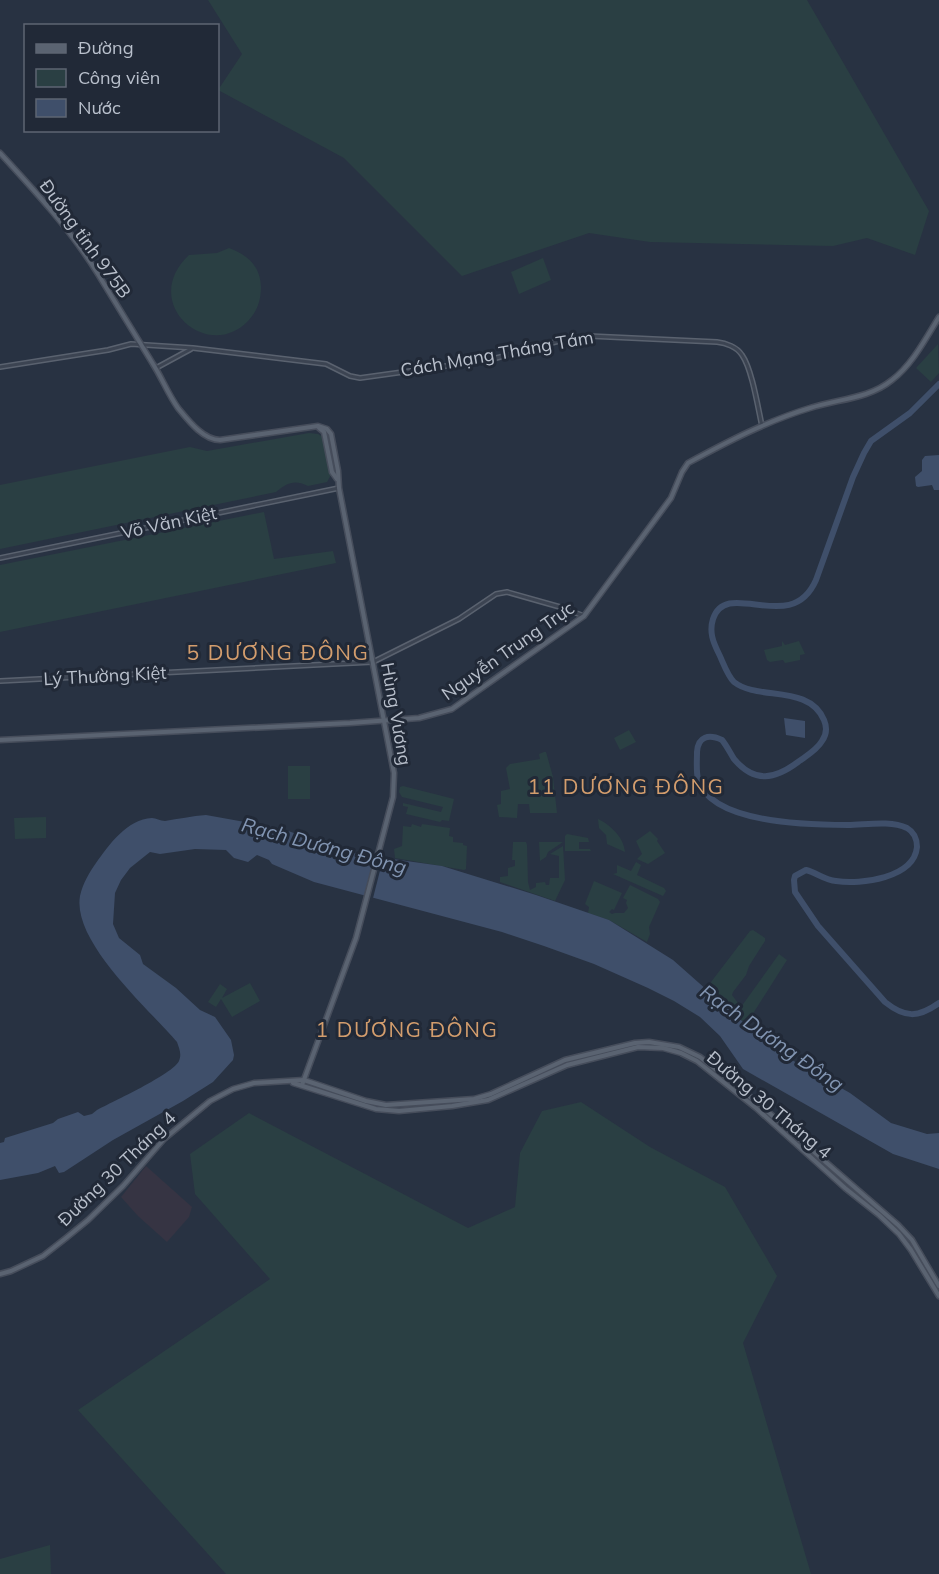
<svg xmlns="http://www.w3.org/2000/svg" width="939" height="1574" viewBox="0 0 939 1574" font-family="Mulish,sans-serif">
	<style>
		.medical { fill: #363443 }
		.green { fill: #2a3f43 }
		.water { fill: #3f4f6a }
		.pier { fill: #283242 }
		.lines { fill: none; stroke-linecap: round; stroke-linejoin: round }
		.river { stroke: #3f4f6a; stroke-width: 6 }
		.minor-casing { stroke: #5a626f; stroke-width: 6 }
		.major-casing { stroke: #464d5b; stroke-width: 7 }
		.minor { stroke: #3c4452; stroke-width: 3 }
		.major { stroke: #5a6371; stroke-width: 4 }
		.labels { text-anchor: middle; stroke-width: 6; stroke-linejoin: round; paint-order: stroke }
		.street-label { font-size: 18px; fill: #b9c0cc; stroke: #212937 }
		.water-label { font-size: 20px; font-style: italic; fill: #8295b2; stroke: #212937 }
		.quarter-label { font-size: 21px; letter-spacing: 1.5px; fill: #d39d6d; stroke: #212937 }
	</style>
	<rect width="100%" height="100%" fill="#283242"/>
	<path class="medical" d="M146,1166l46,41 -3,10 -22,25 -29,-26 -17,-19z"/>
	<g class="green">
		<path d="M208,0h599l122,211 -14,44 -48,-17 -34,8 -183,-4 -61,-9 -127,43 -118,-118 -126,-68 24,-36z"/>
		<path d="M229,248c19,7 31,18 32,39 0,13 -4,25 -13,34 -40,42 -110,-18 -59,-66l28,-2z"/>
		<path d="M543,258l8,22 -32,14 -8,-22z"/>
		<path d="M938,344l1,29 -8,9 -15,-14z"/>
		<path d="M309,433l9,1 5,3 8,38 -4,7 -19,4c-14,-7 -21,-3 -32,6l-276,57v-64l190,-38 17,4z"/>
		<path d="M264,512l10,47 59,-8 3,12 -336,69v-67z"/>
		<path d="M782,641l3,4 14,-4 6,13 -5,1v5l-15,3 -2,-3 -13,2 -3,-2 -3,-10 18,-4z"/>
		<path d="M629,730l7,12 -16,8 -6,-12z"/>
		<path d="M544,752h2l7,25 4,36h-27l-1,-9h-11l-1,14 -18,-1 -2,-12 4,-1v-13l9,-2 -4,-21 4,-4 30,-5 -1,-5z"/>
		<rect x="288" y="766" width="22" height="33"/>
		<path d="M403,786l51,13 -5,22 -7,-1 -2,2 -34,-8 2,-7 -5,-1v-3l38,9 2,-5 -41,-10 -3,-5 1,-5z"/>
		<path d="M46,817v21l-31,1 -1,-21z"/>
		<path d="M598,819c13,6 26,19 27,33l-18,-8 -1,-9 -7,-7z"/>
		<path d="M412,824l9,3 1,-3 28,4 -1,8 4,1v5l10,1v2l4,1 -1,23 -2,1 -69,-12 -1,-9 8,-3 1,-20 8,1z"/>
		<path d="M650,831l8,8 -1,2 8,12 -17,11 -11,-5 5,-5 -6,-13z"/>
		<path d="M567,834l21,4 1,4h-10v7h11l1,2h-26v-15z"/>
		<path d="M513,842h13l1,3 1,37 2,8 6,-3v-4l9,-1 1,3h3l1,-7h9v-22l-9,-2 13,-8 2,34 -10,21 -55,-19v-5l8,-1v-8l7,-2v-6h-3z"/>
		<path d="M539,842h24l-15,10 -2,5 -6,4z"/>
		<path d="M636,862l5,3 -4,10 27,13 2,3 -3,5 -50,-22 4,-1v-8l14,6z"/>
		<path d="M594,881l28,12 -8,17 -2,-1 -3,3 3,2 3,-1h9l4,-5 -2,-5 1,-3 -4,-2 7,-13 28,14 2,3 -11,25 1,7 -3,8 -38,-22 -21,-7 1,-6 -4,-3z"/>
		<path d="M753,930l12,8v3l-16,25 -3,9 -13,17 -1,3 6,8 -10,5 -17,-17v-9l39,-51z"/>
		<path d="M779,954l8,6 -33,52 -5,7 -7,2 -6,-7z"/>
		<path d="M250,983l10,18 -28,16 -11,-18 -5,8 -8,-5 12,-18 7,5 -5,9z"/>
		<path d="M581,1102l69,45 75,40 52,89 -34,67 68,231h-585l-148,-164 192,-131 -75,-85 -5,-40 59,-41 219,115 47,-21 5,-54 22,-42z"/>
		<path d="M50,1545l1,29h-51v-15z"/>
	</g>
	<g class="water">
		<path d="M939,455v35h-5l-2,-5 -14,2 -2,-1 -1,-9 7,-6v-11l3,-4z"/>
		<path d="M784,718l21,3v17l-19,-3z"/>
		<path d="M206,815l73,13 78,26 85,12 94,29 73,25 64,40 103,91 74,42 41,30 36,11 12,-1v36l-46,-15 -150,-85 -23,-33 -20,-19 -26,-16 -26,-13 -54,-24 -50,-18 -42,-14 -188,-50 -42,-18 -3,-4 -12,-5 -9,7 -14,-4 -8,-8 -31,-1 -35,5 -10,-2 -20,16 -9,12 -6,13 -2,31 6,14 21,17 3,9 33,24 24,22 15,7 16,23 3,15 -1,5 -20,22 -30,19 -70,39 -49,32 -5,1 -4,-7 -17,7 -38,7v-37l4,-1 1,-4 48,-15 5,-4 20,-7 6,4 8,-2 5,-4c15,-8 76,-36 82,-49 3,-7 0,-13 -2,-19 -28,-33 -105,-100 -97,-146 3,-13 9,-23 16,-33 13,-18 31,-44 56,-45 4,0 8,3 13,3 13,-2 27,-5 41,-6z"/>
	</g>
	<path class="pier" d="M375,854l9,1 -12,47 -9,-2z"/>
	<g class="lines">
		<path class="river" d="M939,384l-29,29 -39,28 -7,12 -11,24 -37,103c-25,57 -89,-3 -103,39 -4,13 0,23 6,35 4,8 8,21 15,28 24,19 75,2 90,38 3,7 3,14 -2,21 -5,9 -16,15 -24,21 -23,17 -43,22 -64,-3 -4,-6 -7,-13 -12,-19 -13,-6 -24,-4 -25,12 0,9 -1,19 1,27 12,45 112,46 150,46 17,0 42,-5 59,3 7,4 10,10 10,19 -3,31 -56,38 -81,34 -11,-1 -19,-8 -30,-11l-11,6 -1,4 1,12 23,34 67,76c20,16 33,16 54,1"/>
		<defs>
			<g id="minor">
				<path d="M0,367l108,-17 23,-6 62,4 133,16 24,12 10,2 129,-18 81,-22 19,-2 128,6c9,1 20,5 25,13 10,14 16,53 20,71"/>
				<path d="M156,368l35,-19"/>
				<path d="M0,558l339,-70"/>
				<path d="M0,681l373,-19 86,-43 37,-25 11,-2 53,15 24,9"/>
			</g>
			<g id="major">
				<path d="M0,153c35,38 71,77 98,121 18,30 37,60 55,90 9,14 15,30 25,44 10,12 25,32 42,32l98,-14 9,3 4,5 7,37 1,17 55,285 -1,24 -37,141 -54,147"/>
				<path d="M319,428l5,4 8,40 5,7"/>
				<path d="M0,740l350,-17 69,-5 33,-9 132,-93 87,-118 11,-26 6,-9c39,-21 79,-42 122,-55 27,-9 59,-9 82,-28 20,-15 34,-42 47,-63"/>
				<path d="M293,1083l83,26 23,2 53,-5 36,-6 79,-35 71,-18 25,1 18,5 16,8 59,47 89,80 34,27 20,19 12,16 28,46"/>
				<path d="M0,1274l11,-3 32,-15 23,-18 22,-18 35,-34 41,-47 46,-38 23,-12 21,-6 50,-3 62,21 20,4 88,-6 17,-5 74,-34 70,-17 14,-1 30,5 21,10 59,47 139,121 14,15 27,46"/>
			</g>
		</defs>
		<use href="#minor" class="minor-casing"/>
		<use href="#major" class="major-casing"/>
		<use href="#minor" class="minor"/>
		<use href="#major" class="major"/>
	</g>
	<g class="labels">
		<g class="street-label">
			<text transform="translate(85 239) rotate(54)" y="6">Đường tỉnh 975B</text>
			<text transform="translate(497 354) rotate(-10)" y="6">Cách Mạng Tháng Tám</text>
			<text transform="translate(169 523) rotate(-12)" y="6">Võ Văn Kiệt</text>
			<text transform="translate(508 651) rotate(-35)" y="6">Nguyễn Trung Trực</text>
			<text transform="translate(105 676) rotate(-3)" y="6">Lý Thường Kiệt</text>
			<text transform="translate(396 714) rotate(80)" y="6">Hùng Vương</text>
			<text transform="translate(769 1105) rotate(40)" y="6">Đường 30 Tháng 4</text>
			<text transform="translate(117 1169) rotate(-44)" y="6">Đường 30 Tháng 4</text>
		</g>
		<g class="water-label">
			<text transform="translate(324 846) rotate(15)" y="7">Rạch Dương Đông</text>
			<text transform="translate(772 1038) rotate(35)" y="7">Rạch Dương Đông</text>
		</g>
		<g class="quarter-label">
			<text x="278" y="660">5 DƯƠNG ĐÔNG</text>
			<text x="626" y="794">11 DƯƠNG ĐÔNG</text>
			<text x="407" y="1037">1 DƯƠNG ĐÔNG</text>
		</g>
	</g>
	<rect x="24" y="24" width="195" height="108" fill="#212937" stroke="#5e6573" stroke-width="1.5"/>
	<rect x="36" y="44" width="30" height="9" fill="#5a6371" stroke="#5e6573" stroke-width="1.5"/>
	<text x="78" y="54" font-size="18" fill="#b9c0cc">Đường</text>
	<rect x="36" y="69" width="30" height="18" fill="#2a3f43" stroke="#5e6573" stroke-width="1.5"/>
	<text x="78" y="84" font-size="18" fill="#b9c0cc">Công viên</text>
	<rect x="36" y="99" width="30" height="18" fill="#3f4f6a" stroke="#5e6573" stroke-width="1.5"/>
	<text x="78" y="114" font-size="18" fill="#b9c0cc">Nước</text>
</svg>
